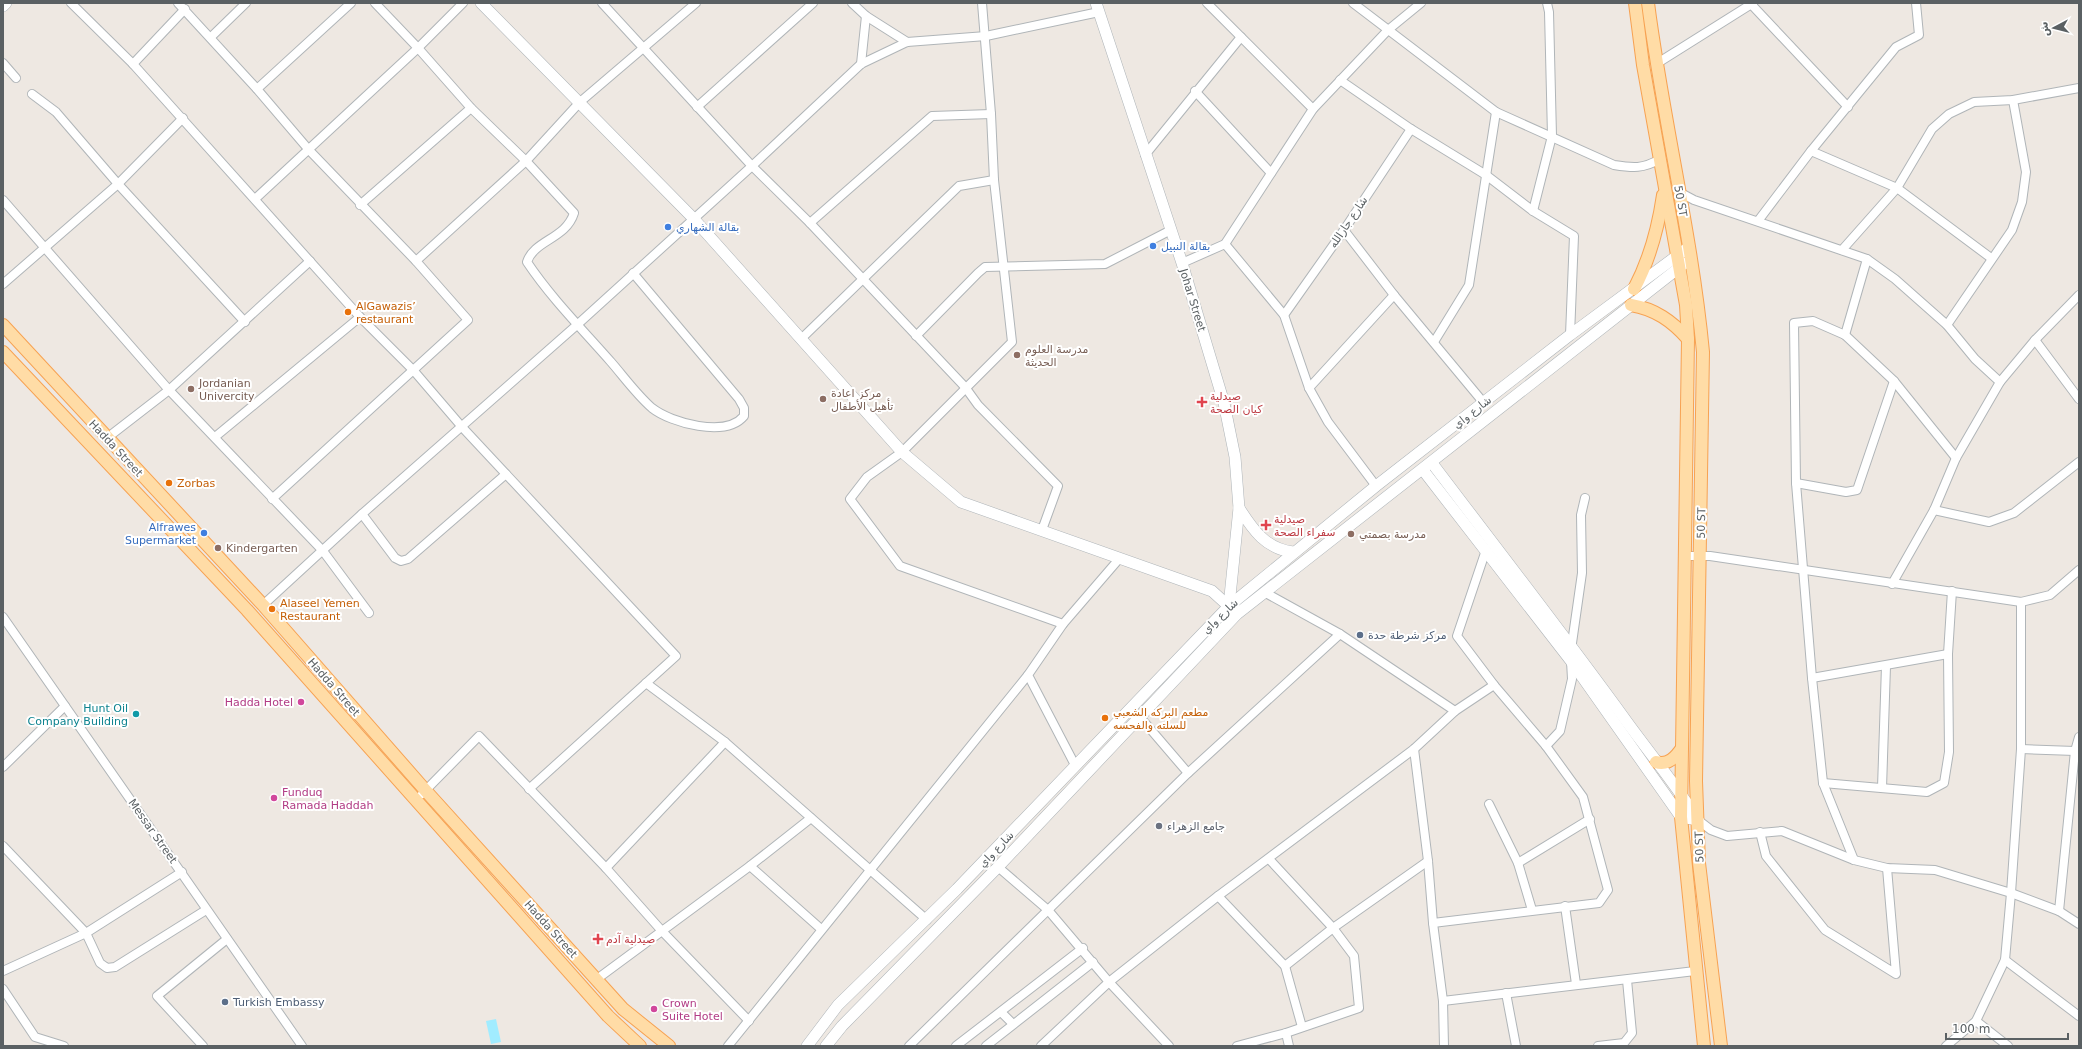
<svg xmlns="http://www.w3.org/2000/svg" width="2082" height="1049" viewBox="0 0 2082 1049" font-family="'DejaVu Sans',Cairo,sans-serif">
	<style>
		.water { fill: #a1ecff }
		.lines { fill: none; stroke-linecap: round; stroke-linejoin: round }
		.street-casing { stroke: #b0b5b8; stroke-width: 10 }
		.secondary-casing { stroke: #aeb4b8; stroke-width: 12 }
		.primary-casing { stroke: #f7a252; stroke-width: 14 }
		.street { stroke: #fff; stroke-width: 8 }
		.secondary { stroke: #fff; stroke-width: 11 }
		.primary { stroke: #ffdca6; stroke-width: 12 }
		.shop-dot { fill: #3f7fe0; stroke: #fff; stroke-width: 1.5 }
		.food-dot { fill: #e8710a; stroke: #fff; stroke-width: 1.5 }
		.education-dot { fill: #8d6e63; stroke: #fff; stroke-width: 1.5 }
		.health-dot { fill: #e0444e; stroke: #fff; stroke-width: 1.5 }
		.service-dot { fill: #5c6f8a; stroke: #fff; stroke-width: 1.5 }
		.hotel-dot { fill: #d1479c; stroke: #fff; stroke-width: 1.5 }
		.culture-dot { fill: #0f9aa8; stroke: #fff; stroke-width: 1.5 }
		.worship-dot { fill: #6b7280; stroke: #fff; stroke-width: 1.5 }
		.labels { text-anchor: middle; stroke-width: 4; stroke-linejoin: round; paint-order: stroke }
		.street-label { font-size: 11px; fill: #5a6063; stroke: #fff }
		.shop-label { font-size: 11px; fill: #366cbe; stroke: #fff; text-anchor: start }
		.food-label { font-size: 11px; fill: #c56008; stroke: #fff; text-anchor: start }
		.education-label { font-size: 11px; fill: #785e54; stroke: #fff; text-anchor: start }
		.health-label { font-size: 11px; fill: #be3a42; stroke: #fff; text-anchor: start }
		.service-label { font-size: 11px; fill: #4e5e75; stroke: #fff; text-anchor: start }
		.hotel-label { font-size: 11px; fill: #b23c85; stroke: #fff; text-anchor: start }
		.culture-label { font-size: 11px; fill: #0d838f; stroke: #fff; text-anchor: end }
		.worship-label { font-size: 11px; fill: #5b616d; stroke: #fff; text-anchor: start }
	</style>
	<rect width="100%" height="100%" fill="#eee8e2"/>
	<path class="water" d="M496,1019l5,23 -10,2 -5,-23z"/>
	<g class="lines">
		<defs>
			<g id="street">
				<path d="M71,3l62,61 227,253 54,54 48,56 214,229 -147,133"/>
				<path d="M178,3l79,86 52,61 107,111 52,59 -196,179"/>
				<path d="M375,3l43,45 53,60 55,53 48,52c-8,26 -40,27 -47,49 24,36 56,68 84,100 13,15 26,33 41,46 19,15 74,30 92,8v-8l-5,-9 -106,-126"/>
				<path d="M602,3l150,163 58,57 155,164 13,18 80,81 -16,44"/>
				<path d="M852,3l14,13 41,26"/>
				<path d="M982,3l9,111 3,66 18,162 -110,110 -35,25 -17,22 50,67 163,58"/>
				<path d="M1207,3l106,106"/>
				<path d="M1353,3l143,109 118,53c19,3 29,4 46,-6"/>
				<path d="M1750,3l98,104"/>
				<path d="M211,37l35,-34"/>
				<path d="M3,63l13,15"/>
				<path d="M133,64l52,-55"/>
				<path d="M861,64l5,-48"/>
				<path d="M1656,64l97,-61"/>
				<path d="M1340,80l71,49 75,46 47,36 41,25 -4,99"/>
				<path d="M257,89l94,-86"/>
				<path d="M1195,91l76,82"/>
				<path d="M32,94l24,18 62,72 127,138"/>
				<path d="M697,107l116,-104"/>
				<path d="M1811,151l86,37 94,70"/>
				<path d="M1145,155l96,-118"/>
				<path d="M1679,192l15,8 173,59 28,20 52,46 28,34 25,23"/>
				<path d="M255,199l163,-151 45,-45"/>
				<path d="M3,200l166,190 154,161 46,62"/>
				<path d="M360,205l111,-97"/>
				<path d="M1533,211l19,-75 -3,-124 -2,-9"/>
				<path d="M1758,221l53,-70 85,-104 23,-12 -3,-32"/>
				<path d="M810,223l122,-107 59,-2"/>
				<path d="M1344,230l50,65 89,107"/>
				<path d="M1225,244l59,71 25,73 19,34 48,64"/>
				<path d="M1842,250l55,-62 35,-59 17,-15 25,-12 39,-2 66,-12"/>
				<path d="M416,261l110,-100 54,-59 116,-99"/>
				<path d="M1182,263l43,-19 88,-135 75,-79 33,-27"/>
				<path d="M3,284l115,-100 65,-66"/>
				<path d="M1284,315l60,-85 67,-101"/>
				<path d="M1947,325l65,-95 10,-28 4,-30 -13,-72"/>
				<path d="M1845,335l22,-76"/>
				<path d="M916,336l62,-63 7,-6 120,-3 66,-34"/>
				<path d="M801,339l158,-153 35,-6"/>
				<path d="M2035,340l44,59"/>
				<path d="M1434,342l35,-57 27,-173"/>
				<path d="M1309,388l85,-93"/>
				<path d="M215,437l145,-120"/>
				<path d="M107,438l62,-48 141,-129"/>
				<path d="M1796,483l50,9 11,-2 37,-109"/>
				<path d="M1934,510l55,12 25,-9 65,-51"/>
				<path d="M362,514l33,44 6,3 7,-2 98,-85"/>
				<path d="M1686,556h24l311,46 29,-7 29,-25"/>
				<path d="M1892,584l42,-74 22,-52 44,-76 35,-42 44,-45"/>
				<path d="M1264,592l76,42 115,77"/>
				<path d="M263,605l99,-91 216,-190 174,-158 109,-102 46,-22 79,-6 113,-24"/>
				<path d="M3,617l299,429"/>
				<path d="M1571,650l11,-77 -1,-58 4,-17"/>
				<path d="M1812,678l136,-24"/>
				<path d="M646,683l79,59 202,178"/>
				<path d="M1140,717l48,56"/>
				<path d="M1546,746l14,-15 12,-52 -1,-18"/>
				<path d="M1414,749l14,112 5,62 10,78 1,45"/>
				<path d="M2021,749l54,2"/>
				<path d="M1075,765l-47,-90 35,-51 56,-65"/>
				<path d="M3,767l62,-61"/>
				<path d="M1823,783l104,9 17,-9 5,-31 -1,-98 4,-63"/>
				<path d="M1882,788l4,-122"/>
				<path d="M422,794l57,-58 127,132 55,62 88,91"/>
				<path d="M1489,804l29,59 14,47"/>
				<path d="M1698,820l13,10 16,6 55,-5 72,29 33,8 48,2 76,23 48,18 20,13"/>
				<path d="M1760,832l6,24 59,74 71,44 -9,-106"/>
				<path d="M3,846l83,87 14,30 7,5 8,-1 91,-57"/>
				<path d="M1854,860l-31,-77 -11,-105 -16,-195 -2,-160 19,-2 32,14 49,46 62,77"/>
				<path d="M1518,863l72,-44"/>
				<path d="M750,866l71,63"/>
				<path d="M998,867l50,43 61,72 60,64"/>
				<path d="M606,868l119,-126"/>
				<path d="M1218,896l67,70 17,61"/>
				<path d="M1565,906l11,78"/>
				<path d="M2059,911l16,-160 4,-14"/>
				<path d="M1433,923l166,-20 9,-13 -25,-93 -37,-51 -52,-61 -37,-49 29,-86"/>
				<path d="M2005,960l74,56"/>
				<path d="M1285,966l48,-38 95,-67"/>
				<path d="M3,971l83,-38 96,-61"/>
				<path d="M597,979l153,-113 61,-48"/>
				<path d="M3,989l32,48 29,9"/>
				<path d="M1506,993l10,53"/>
				<path d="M1443,1001l252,-30"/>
				<path d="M1001,1012l12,12"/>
				<path d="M1976,1021l32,25"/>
				<path d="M1286,1033l3,13"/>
				<path d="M203,1046l-46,-50 70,-57"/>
				<path d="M728,1046l300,-371"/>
				<path d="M909,1046l279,-273 152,-139"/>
				<path d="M956,1046l127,-98"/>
				<path d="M986,1046l107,-84"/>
				<path d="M1041,1046l68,-64 109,-86 196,-147 41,-38 39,-26"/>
				<path d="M1237,1046l49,-13 73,-25 -5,-52 -21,-28 -64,-69"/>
				<path d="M1598,1046l26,-3 8,-10 -5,-53"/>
				<path d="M1946,1046l30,-25 29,-61 6,-67 10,-144v-147"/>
			</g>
			<g id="secondary">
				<path d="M481,3l212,215 209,234 59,50 251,89 22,20"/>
				<path d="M1096,3l86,260 42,140 11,54 4,51 -10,98"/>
				<path d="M3,6l3,-3"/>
				<path d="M1432,463c65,86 132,172 195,259 24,33 50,64 71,98"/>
				<path d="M1423,470l148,191 110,156 17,3"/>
				<path d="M1239,508c14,22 27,41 54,44"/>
				<path d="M807,1046l31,-41 119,-116 272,-283 147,-120 194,-151 119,-88"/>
				<path d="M826,1046l16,-20 156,-159 239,-253 448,-351"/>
			</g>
			<g id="primary">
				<path d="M1635,3l8,62 43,240 2,34 -7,478 23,229"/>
				<path d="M1648,3c15,117 44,232 55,349l-7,429 3,82 22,183"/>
				<path d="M1634,289c16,-30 24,-60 29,-94"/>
				<path d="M1631,305c24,4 41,16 57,34"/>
				<path d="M3,325l260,280 163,186 197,218 46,37"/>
				<path d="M3,352l244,258 361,406 32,30"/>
				<path d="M1656,762c12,4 20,-5 26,-14"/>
			</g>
		</defs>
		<use href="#street" class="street-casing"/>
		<use href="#secondary" class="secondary-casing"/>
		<use href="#primary" class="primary-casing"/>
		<use href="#street" class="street"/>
		<use href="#secondary" class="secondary"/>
		<use href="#primary" class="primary"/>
	</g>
	<g class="shop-dot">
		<circle cx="668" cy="227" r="4"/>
		<circle cx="1153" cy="246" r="4"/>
		<circle cx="204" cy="533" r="4"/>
	</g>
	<g class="food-dot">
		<circle cx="348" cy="312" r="4"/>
		<circle cx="169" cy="483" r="4"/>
		<circle cx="272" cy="609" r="4"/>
		<circle cx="1105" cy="718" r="4"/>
	</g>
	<g class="education-dot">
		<circle cx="1017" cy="355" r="4"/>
		<circle cx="191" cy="389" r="4"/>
		<circle cx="823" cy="399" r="4"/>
		<circle cx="1351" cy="534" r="4"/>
		<circle cx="218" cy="548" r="4"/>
	</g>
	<g class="health-dot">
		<path d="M1200 396h4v4h4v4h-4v4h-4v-4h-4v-4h4z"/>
		<path d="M1264 519h4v4h4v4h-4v4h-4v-4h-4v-4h4z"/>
		<path d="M596 933h4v4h4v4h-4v4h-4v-4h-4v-4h4z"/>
	</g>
	<g class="service-dot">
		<circle cx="1360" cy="635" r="4"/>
		<circle cx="225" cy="1002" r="4"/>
	</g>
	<g class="hotel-dot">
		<circle cx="301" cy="702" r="4"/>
		<circle cx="274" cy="798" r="4"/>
		<circle cx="654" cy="1009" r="4"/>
	</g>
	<circle class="culture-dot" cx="136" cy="714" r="4"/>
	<circle class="worship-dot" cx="1159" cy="826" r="4"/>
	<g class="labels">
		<g class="street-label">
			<text transform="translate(1681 201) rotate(80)" y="4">50 ST</text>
			<text transform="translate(1348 222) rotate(-56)" y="4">شارع جارالله</text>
			<text transform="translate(1193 300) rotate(73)" y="4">Johar Street</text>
			<text transform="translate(1472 412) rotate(-38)" y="4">شارع واي</text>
			<text transform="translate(116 448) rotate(47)" y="4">Hadda Street</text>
			<text transform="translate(1701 523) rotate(-89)" y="4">50 ST</text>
			<text transform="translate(1220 616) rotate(-44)" y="4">شارع واي</text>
			<text transform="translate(334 687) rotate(49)" y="4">Hadda Street</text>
			<text transform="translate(153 831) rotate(55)" y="4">Messar Street</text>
			<text transform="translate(1699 847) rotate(-92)" y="4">50 ST</text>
			<text transform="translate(996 849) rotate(-46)" y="4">شارع واي</text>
			<text transform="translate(551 929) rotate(48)" y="4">Hadda Street</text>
		</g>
		<g class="shop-label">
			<text x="676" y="231">بقالة الشهاري</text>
			<text x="1161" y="250">بقالة النبيل</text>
			<text x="196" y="531" text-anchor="end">Alfrawes<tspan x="196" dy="13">Supermarket</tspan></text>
		</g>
		<g class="food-label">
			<text x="356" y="310">AlGawazis’<tspan x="356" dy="13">restaurant</tspan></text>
			<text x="177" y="487">Zorbas</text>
			<text x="280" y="607">Alaseel Yemen<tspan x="280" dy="13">Restaurant</tspan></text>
			<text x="1113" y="716">مطعم البركه الشعبي<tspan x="1113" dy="13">للسلته والفحسه</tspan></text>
		</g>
		<g class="education-label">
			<text x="1025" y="353">مدرسة العلوم<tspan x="1025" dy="13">الحديثة</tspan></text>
			<text x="199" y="387">Jordanian<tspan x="199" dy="13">Univercity</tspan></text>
			<text x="831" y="397">مركز اعادة<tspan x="831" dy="13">تأهيل الأطفال</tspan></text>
			<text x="1359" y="538">مدرسة بصمتي</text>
			<text x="226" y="552">Kindergarten</text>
		</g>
		<g class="health-label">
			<text x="1210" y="400">صيدلية<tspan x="1210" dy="13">كيان الصحة</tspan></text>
			<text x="1274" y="523">صيدلية<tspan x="1274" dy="13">سفراء الصحة</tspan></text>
			<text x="606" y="943">صيدلية آدم</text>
		</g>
		<g class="service-label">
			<text x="1368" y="639">مركز شرطة حدة</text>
			<text x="233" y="1006">Turkish Embassy</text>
		</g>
		<g class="hotel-label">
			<text x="293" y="706" text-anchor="end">Hadda Hotel</text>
			<text x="282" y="796">Funduq<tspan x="282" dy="13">Ramada Haddah</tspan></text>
			<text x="662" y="1007">Crown<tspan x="662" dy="13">Suite Hotel</tspan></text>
		</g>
		<g class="culture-label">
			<text x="128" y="712">Hunt Oil<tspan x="128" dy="13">Company Building</tspan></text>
		</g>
		<g class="worship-label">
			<text x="1167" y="830">جامع الزهراء</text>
		</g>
	</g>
	<rect width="2082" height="1049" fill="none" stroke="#5a6063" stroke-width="8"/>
	<g transform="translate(2054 28) rotate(263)" stroke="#ffffff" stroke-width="3" paint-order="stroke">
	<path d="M0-3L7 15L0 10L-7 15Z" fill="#5a6063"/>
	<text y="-6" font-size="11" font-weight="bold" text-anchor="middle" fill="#5a6063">ش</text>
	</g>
	<path d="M1946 1033v6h122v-6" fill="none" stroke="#5a6063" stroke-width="2"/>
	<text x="1952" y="1033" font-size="12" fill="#5a6063" stroke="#ffffff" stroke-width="3" paint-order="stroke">100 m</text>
</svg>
